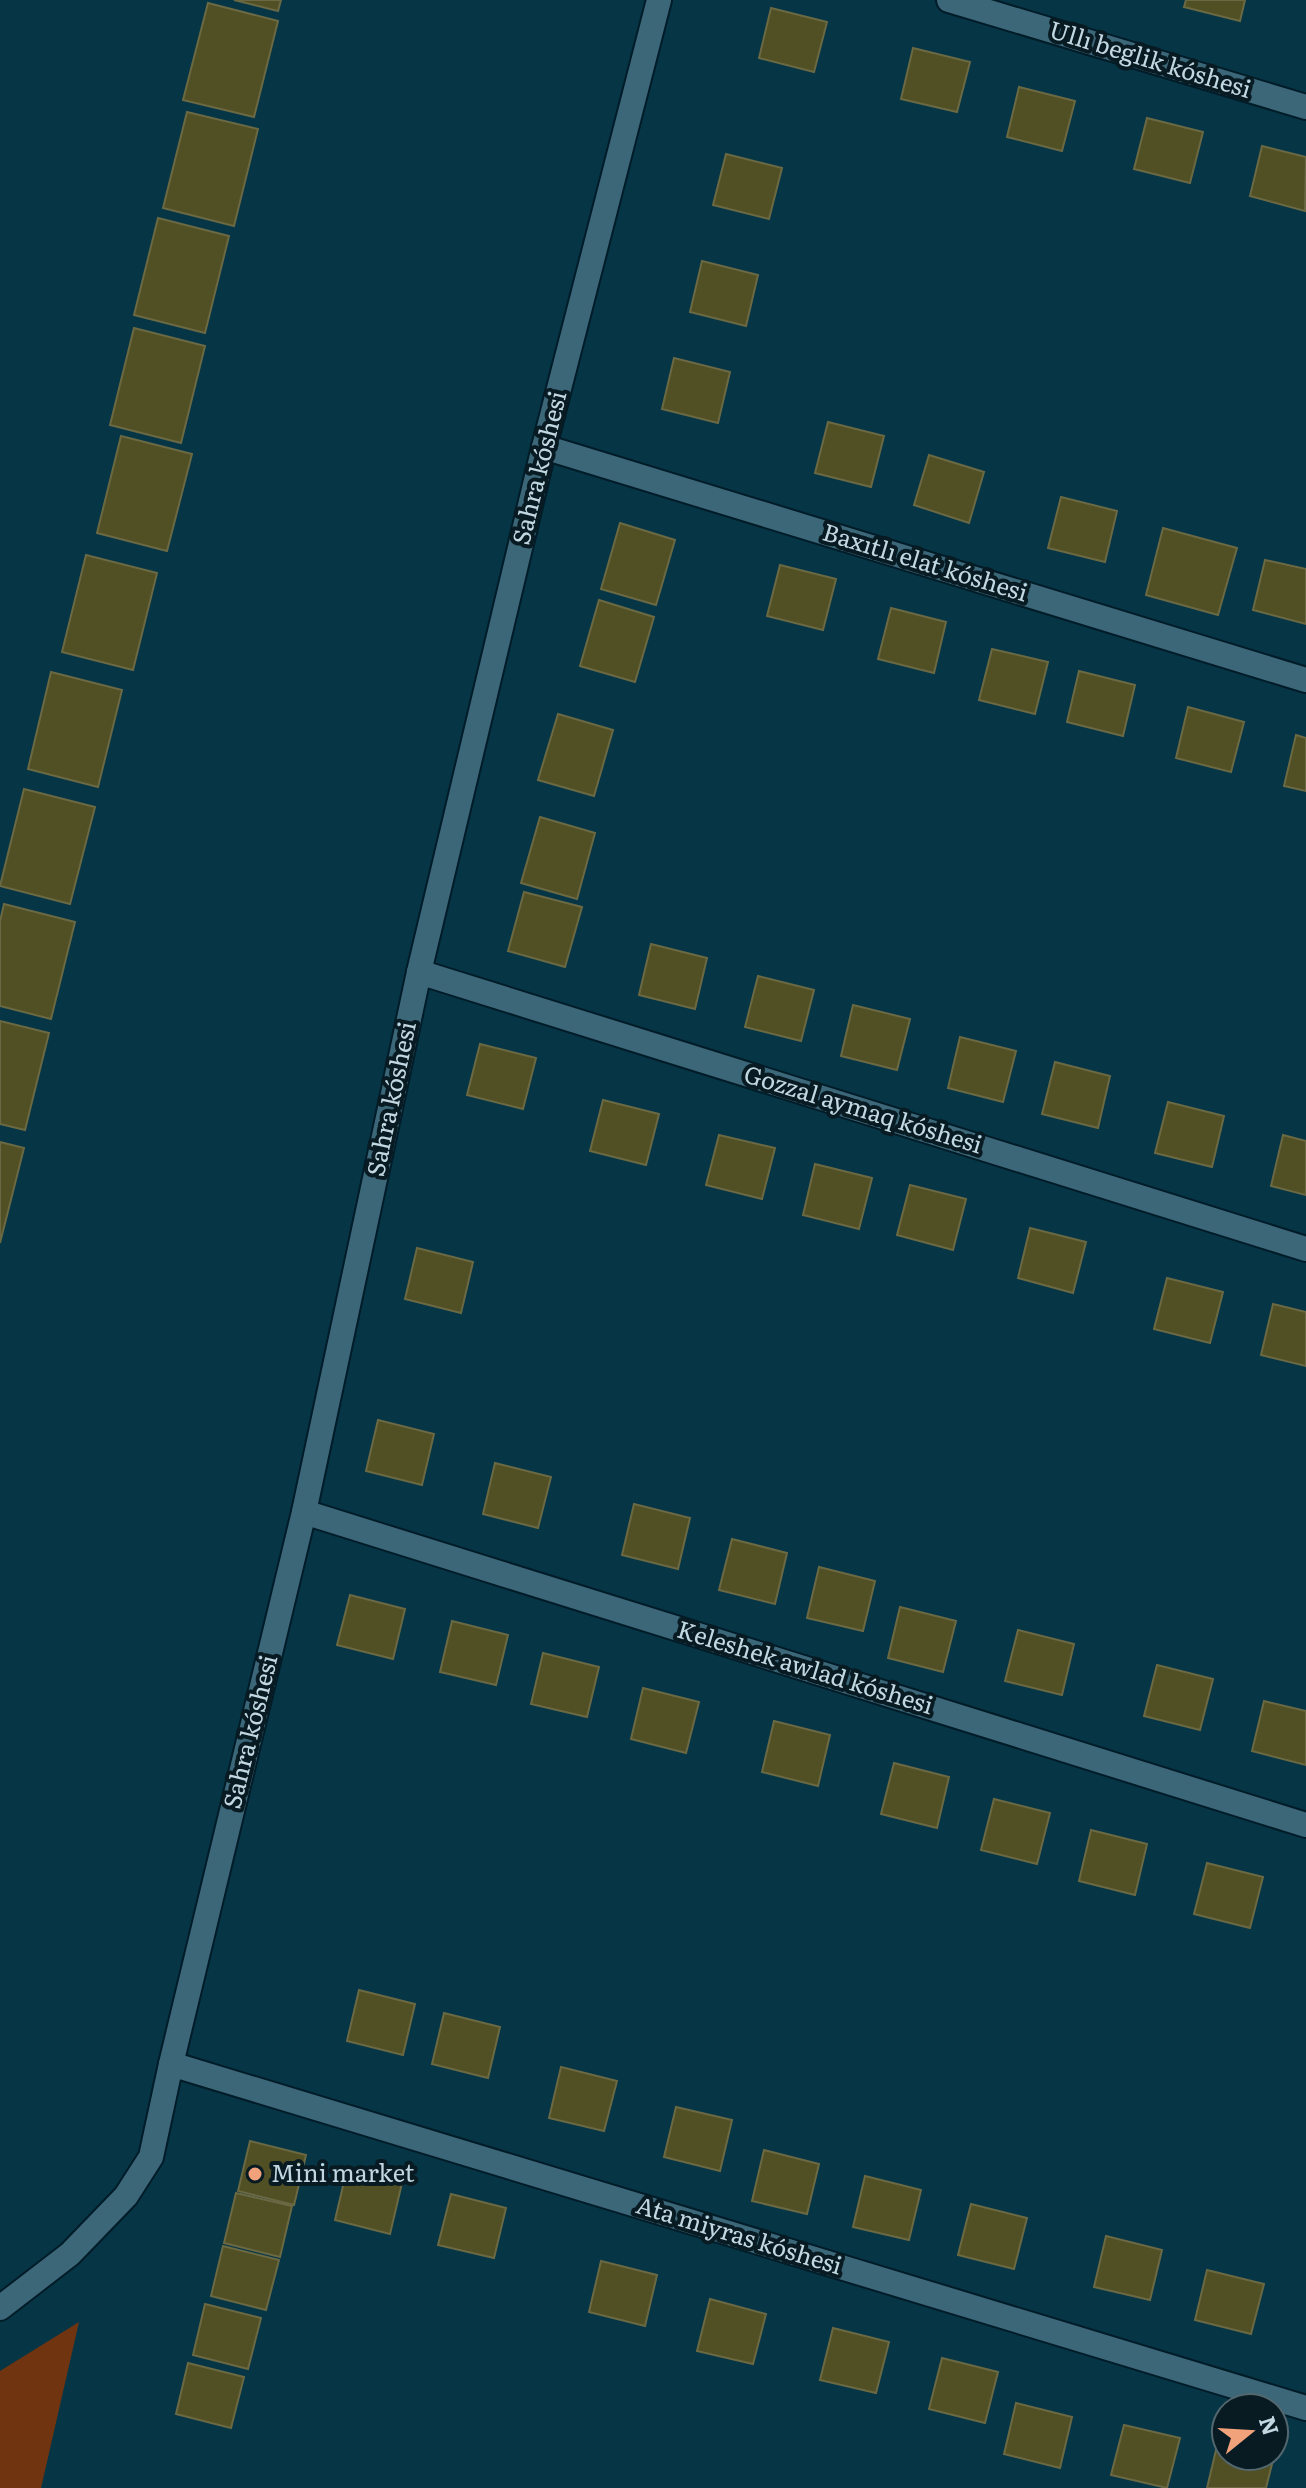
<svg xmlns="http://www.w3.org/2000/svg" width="1306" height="2488" viewBox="0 0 1306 2488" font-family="Literata,serif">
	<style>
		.green { fill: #713410 }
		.building { fill: #514f24; stroke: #6a6943; stroke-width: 2 }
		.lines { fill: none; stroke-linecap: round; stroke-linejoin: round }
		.street-casing { stroke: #001c28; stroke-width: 28 }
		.street { stroke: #3c6779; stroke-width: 24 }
		.poi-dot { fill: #f1a27b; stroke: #091b22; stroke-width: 3 }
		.labels { text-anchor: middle; stroke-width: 8; stroke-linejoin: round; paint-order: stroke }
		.street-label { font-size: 24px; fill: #c1d8e2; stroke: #091b22 }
		.poi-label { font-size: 24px; fill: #c1d8e2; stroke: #091b22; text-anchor: start }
	</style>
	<rect width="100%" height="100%" fill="#063646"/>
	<path class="green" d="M79,2322l-38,166h-41v-117z"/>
	<g class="building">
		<path d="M234,0h47l-3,11z"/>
		<path d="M1186,0h59l-5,21 -56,-14z"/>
		<path d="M208,3l70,18 -24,96 -71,-17z"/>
		<path d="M771,8l56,14 -13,50 -55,-14z"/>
		<path d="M913,48l57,14 -13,50 -56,-13z"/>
		<path d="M1019,87l56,14 -13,50 -55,-14z"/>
		<path d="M187,112l71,17 -24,97 -71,-18z"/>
		<path d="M1147,118l56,14 -13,51 -56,-14z"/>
		<path d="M1262,146l44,11 -1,54 -55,-15z"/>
		<path d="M726,154l56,14 -13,51 -56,-14z"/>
		<path d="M158,218l71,18 -24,97 -71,-18z"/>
		<path d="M702,261l56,14 -12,51 -56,-14z"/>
		<path d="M134,328l71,18 -24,97 -71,-18z"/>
		<path d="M674,358l56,14 -12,51 -56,-14z"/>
		<path d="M828,422l56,14 -13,51 -56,-14z"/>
		<path d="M121,436l71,18 -25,97 -70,-18z"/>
		<path d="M929,455l55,17 -15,51 -55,-18z"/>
		<path d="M1061,497l56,14 -12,51 -57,-14z"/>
		<path d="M620,523l55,17 -19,65 -55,-16z"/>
		<path d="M1163,528l74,20 -19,67 -72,-20z"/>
		<path d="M86,555l71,18 -24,97 -71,-18z"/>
		<path d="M1265,560l41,9v55l-53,-14z"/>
		<path d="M780,565l56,14 -13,51 -56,-14z"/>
		<path d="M599,600l55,17 -19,65 -55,-16z"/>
		<path d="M891,608l55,14 -12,51 -56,-14z"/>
		<path d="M992,649l56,13 -13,52 -56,-14z"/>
		<path d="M1079,671l56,14 -12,51 -56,-14z"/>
		<path d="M51,672l71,18 -24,97 -70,-18z"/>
		<path d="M1188,707l56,15 -13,50 -55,-14z"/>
		<path d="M558,714l55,16 -19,66 -56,-16z"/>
		<path d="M1296,735l10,3v53l-22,-5z"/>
		<path d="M24,789l71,18 -25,97 -70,-18z"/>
		<path d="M540,817l55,16 -18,66 -56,-16z"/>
		<path d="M524,892l58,15 -17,60 -57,-16z"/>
		<path d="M4,904l71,18 -24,97 -51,-13v-85z"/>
		<path d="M651,944l56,14 -12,51 -56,-14z"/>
		<path d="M758,976l56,14 -13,51 -56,-14z"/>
		<path d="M853,1005l57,14 -13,51 -56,-14z"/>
		<path d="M0,1021l49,12 -24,97 -25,-6z"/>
		<path d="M960,1037l56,14 -13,51 -55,-14z"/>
		<path d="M480,1044l56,14 -13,51 -56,-14z"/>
		<path d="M1055,1062l55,14 -12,52 -56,-14z"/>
		<path d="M603,1100l56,14 -13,51 -56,-14z"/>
		<path d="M1168,1102l56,14 -12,51 -57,-14z"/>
		<path d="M719,1135l56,13 -13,51 -56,-14z"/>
		<path d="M1283,1135l23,6v54l-35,-9z"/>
		<path d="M0,1142l24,6 -24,95z"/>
		<path d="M815,1164l57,14 -13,51 -56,-14z"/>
		<path d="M910,1185l56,14 -13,51 -56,-15z"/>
		<path d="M1030,1228l56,14 -13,51 -55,-15z"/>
		<path d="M417,1248l56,14 -12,51 -56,-14z"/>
		<path d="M1167,1278l56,14 -13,51 -56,-14z"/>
		<path d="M1273,1304l33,8v54l-45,-11z"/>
		<path d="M378,1420l56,14 -12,51 -56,-14z"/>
		<path d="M495,1463l56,14 -13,51 -55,-14z"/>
		<path d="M634,1504l56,14 -12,51 -56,-14z"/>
		<path d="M732,1539l55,14 -12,51 -56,-14z"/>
		<path d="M819,1567l56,14 -12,50 -56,-13z"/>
		<path d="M350,1595l55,14 -12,50 -56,-14z"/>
		<path d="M900,1607l56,14 -13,51 -55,-14z"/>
		<path d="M452,1621l56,14 -12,50 -56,-13z"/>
		<path d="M1018,1630l56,14 -12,51 -57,-14z"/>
		<path d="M543,1653l56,14 -12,50 -56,-13z"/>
		<path d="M1157,1665l56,14 -13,51 -56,-14z"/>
		<path d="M643,1688l56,14 -13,51 -55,-14z"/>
		<path d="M1264,1701l42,10v54l-54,-14z"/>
		<path d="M774,1721l56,14 -12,51 -56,-14z"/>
		<path d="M894,1763l55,14 -12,51 -56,-14z"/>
		<path d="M994,1799l56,14 -13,51 -56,-14z"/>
		<path d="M1091,1830l56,14 -12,51 -56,-14z"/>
		<path d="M1207,1863l56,14 -13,51 -56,-14z"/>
		<path d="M359,1990l56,14 -12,51 -56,-14z"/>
		<path d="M444,2013l56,14 -12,51 -56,-14z"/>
		<path d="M561,2067l56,14 -13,50 -55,-13z"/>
		<path d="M676,2107l56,13 -12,51 -56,-14z"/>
		<path d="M250,2141l56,14 -12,50 -56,-14z"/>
		<path d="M764,2150l55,14 -12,50 -55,-13z"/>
		<path d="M347,2169l55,14 -12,51 -55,-14z"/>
		<path d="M865,2176l56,14 -12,50 -56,-13z"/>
		<path d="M236,2193l56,13 -12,51 -56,-14z"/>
		<path d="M451,2194l55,14 -12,50 -56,-13z"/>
		<path d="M971,2204l56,14 -13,51 -56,-14z"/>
		<path d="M1106,2236l56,14 -12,50 -56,-13z"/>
		<path d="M223,2246l56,14 -13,50 -55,-14z"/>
		<path d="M601,2261l56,14 -12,51 -56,-14z"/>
		<path d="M1207,2270l57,14 -13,50 -56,-14z"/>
		<path d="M710,2299l56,15 -13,50 -56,-13z"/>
		<path d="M205,2304l56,14 -13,51 -55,-14z"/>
		<path d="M833,2328l56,14 -13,51 -56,-13z"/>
		<path d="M942,2358l56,14 -13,51 -56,-14z"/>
		<path d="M188,2363l56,14 -13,51 -55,-14z"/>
		<path d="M1016,2403l56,14 -12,51 -56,-14z"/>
		<path d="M1124,2425l56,13 -13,50 -56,-13z"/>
		<path d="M1217,2446l9,3v7h29l18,4 -7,28h-59z"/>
	</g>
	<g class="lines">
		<defs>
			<g id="street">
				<path d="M949,0l357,107"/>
				<path d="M544,447l762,233"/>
				<path d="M419,972l887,277"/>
				<path d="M304,1512l1002,313"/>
				<path d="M171,2064l1135,344"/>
				<path d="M0,2308l70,-54 56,-58 25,-39 20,-93 133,-552 115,-540 125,-525 115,-447"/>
			</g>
		</defs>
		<use href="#street" class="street-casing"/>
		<use href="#street" class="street"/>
	</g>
	<circle class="poi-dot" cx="255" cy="2174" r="8"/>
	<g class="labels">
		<g class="street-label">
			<text transform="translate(1150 60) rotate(17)" y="8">Ullı beglik kóshesi</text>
			<text transform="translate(540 468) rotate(-76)" y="8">Sahra kóshesi</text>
			<text transform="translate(925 563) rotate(17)" y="8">Baxıtlı elat kóshesi</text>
			<text transform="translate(392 1099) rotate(-78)" y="8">Sahra kóshesi</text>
			<text transform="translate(863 1110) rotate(17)" y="8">Gozzal aymaq kóshesi</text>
			<text transform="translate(805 1668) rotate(17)" y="8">Keleshek awlad kóshesi</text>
			<text transform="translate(251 1732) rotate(-76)" y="8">Sahra kóshesi</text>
			<text transform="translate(739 2236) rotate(17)" y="8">Ata miyras kóshesi</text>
		</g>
		<g class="poi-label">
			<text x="271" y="2182">Mini market</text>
		</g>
	</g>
	<g transform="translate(1250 2432) rotate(72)"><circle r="38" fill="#091b22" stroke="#53676f" stroke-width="2"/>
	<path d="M0-6L14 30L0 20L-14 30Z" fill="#f1a27b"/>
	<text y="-12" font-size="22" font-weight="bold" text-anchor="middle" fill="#c1d8e2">N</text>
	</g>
</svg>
